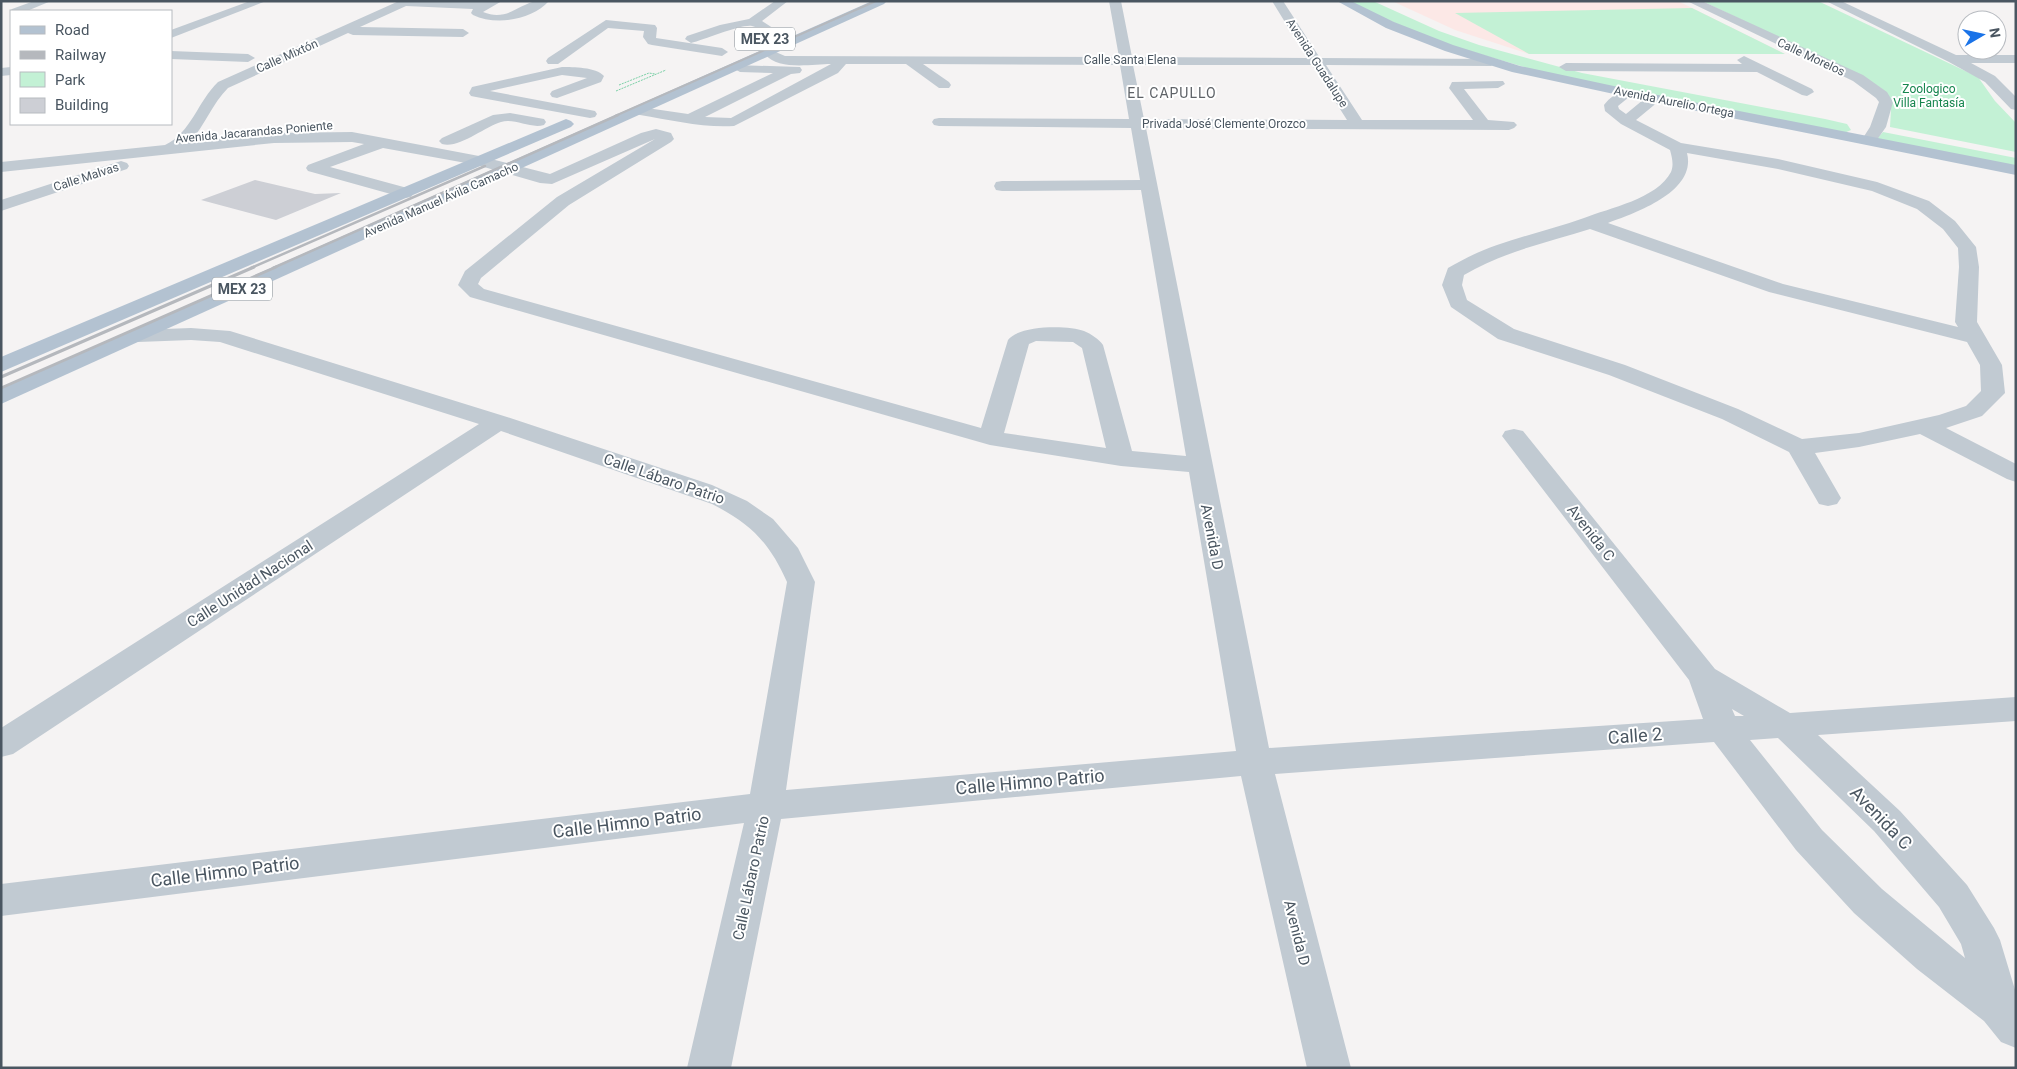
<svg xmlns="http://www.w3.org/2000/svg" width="2017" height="1069" viewBox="0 0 2017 1069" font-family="Roboto,sans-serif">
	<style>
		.medical { fill: #fce8e6 }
		.green { fill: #c3f1d5 }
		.building { fill: #cdcfd5 }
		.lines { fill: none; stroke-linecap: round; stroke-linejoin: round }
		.path { stroke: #7ad0a6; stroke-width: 1; stroke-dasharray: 2 1; stroke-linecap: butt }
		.minor { fill: #c1cad2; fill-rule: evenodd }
		.major { fill: #b3c2d1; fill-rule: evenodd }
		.rail-far2 { stroke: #b5b8bd; stroke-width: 2 }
		.rail-far1 { stroke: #b5b8bd; stroke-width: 2.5 }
		.rail { stroke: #b5b8bd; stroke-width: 3 }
		.labels { text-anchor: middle; stroke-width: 4; stroke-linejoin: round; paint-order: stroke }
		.far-street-label { font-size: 12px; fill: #4a5661; stroke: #fff }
		.far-park-label { font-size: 12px; fill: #17864f; stroke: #fff }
		.shield { fill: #fff; stroke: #808990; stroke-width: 1 }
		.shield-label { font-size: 14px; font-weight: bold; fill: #4a5661 }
		.far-neighbourhood-label { font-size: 14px; letter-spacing: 1px; fill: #5f6368; stroke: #fff }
		.street-label { font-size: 15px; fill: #4a5661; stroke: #fff }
		.near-street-label { font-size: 18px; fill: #4a5661; stroke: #fff }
	</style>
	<rect width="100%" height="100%" fill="#f5f3f3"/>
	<path class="medical" d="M1392,1h286l107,53h-256l-74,-24z"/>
	<g class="green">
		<path d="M1346,1h27l66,30 40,14 103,28 243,46 22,5 4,6 -9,4 -294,-60 -110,-32z"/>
		<path d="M1702,1h116l160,76 17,24 21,22v29l-126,-25c2,-32 3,-33 -26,-49z"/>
		<path d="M1692,8l93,46h-256l-74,-41z"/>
		<path d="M1883,132l133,26v11l-141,-28z"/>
	</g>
	<path class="building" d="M255,180l60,14 26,-1 -65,27 -75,-20z"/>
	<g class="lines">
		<g class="path">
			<path d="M619,85l30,-12 6,1"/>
			<path d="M616,91l50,-21"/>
		</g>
		<g class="minor">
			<path d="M34,1h17l-24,10 -16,2 -1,-2 2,-2z"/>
			<path d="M250,1h16l-95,37v-8z"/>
			<path d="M399,1h103l-19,11c24,10 35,-8 54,-11 4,0 9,0 12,0 -17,19 -53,25 -76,14l-2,-2 2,-4 -67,-3 -46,21 103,2 6,4 -6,4 -110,-2 -5,-2 -120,55c-16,16 -23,37 -38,54l84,-9 78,-1 127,24 71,18 91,-41 15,-4 15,4 3,6 -3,3 -102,63 -88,73 -3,6 6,5 497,139 27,-88c11,-15 60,-15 76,-9 7,3 15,8 19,14l29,106 54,5 -45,-266 -139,1 -6,-1 -2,-4 2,-4 6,-1 138,-1 -9,-52 -192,-2 -5,-1 -2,-3 2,-3 5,-1 190,1 -9,-54 -197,-1 26,18 2,3 -2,3h-10l-33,-24h-60l-8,9 -104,53c-31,2 -63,-6 -94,-11l-5,-1 -2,-3 2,-3 5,-1 48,7 85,-41 -33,-1 -7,-4 2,-3 65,2 2,3 -2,3 -9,1 -86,43 26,1 100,-54c-19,0 -53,7 -66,-10l6,-4 14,6 334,1 -10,-56h12l11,56 175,1 -35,-57h11l37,57 176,1 2,3 -7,4 -165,-1 36,55h111l-24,-32 3,-6 51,-1 2,3 -7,4 -34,1 24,31 26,2 3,3 -3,3 -5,2 -363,-2 123,620 434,-29 -14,-39 -187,-244 3,-5 9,-2 9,2 192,238 75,44 226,-16v24l-198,14 82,76 67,74 27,43 6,12 16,53v55l-15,-6 -17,-21 -67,-52 -63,-56 -58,-63 -82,-108 -439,32 76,294h-44l-66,-292 -460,43 -50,249h-44l57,-245 -743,93v-32l749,-90 37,-212c-18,-40 -36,-58 -75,-78l-211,-73 -488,323 -12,3v-29l478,-304 -259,-82 -29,-2 -53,2 -8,-1 -3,-5 3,-5 8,-1 53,-2 39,3 277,86 205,68 35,16 26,18 25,29 17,34 -29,208 450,-39 -47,-279 -68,-6 -131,-21 -520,-148 -12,-12 7,-14 92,-74 98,-58 -103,45 -12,-1 -63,-18 -94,-17 -53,19 81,22 3,4 -3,4 -6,1 -97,-27 -2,-3 2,-3 56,-21 -12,-2 -78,1 -273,29v-10l164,-17c26,-12 33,-44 53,-63zM1133,65h179l35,55 -203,-1zM1036,341l37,1 9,6 24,100 -102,-15 25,-89zM1732,709l12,7h-9zM1778,738l96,93 65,76 22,37 4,14 -83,-69 -60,-59 -72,-90z"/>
			<path d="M775,1h13l-26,20 17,11 -2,3c-10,2 -16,-7 -25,-9 -11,-2 -48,14 -61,17l-6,-4 2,-3 33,-11 29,-6z"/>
			<path d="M1687,1h15l161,74 24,17 6,10 -7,25 -12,17h-10l-3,-3 9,-14 9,-25 -3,-4 -23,-17z"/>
			<path d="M1826,1h15l115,54h60v8h-45l24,13 21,21v13l-5,-1 -26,-27 -36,-20z"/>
			<path d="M606,20l49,5 2,3 -1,10 66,10 6,4 -6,4 -70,-11 -4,-1 -5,-7 1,-6 -36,-3 -50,36h-10l-2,-3 2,-3z"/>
			<path d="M171,51l77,3 7,4 -7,4 -77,-3z"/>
			<path d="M1744,56l68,33 2,3 -7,4 -5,-1 -45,-23 -191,-1 -7,-4 7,-4 176,1 -5,-4z"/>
			<path d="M11,67v8l-10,1v-8z"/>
			<path d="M562,67c11,0 34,0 42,9l-3,6 -44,16 -5,-1 -2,-3 2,-3 35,-13 -25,-3 -72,16 100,19 5,1 2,3 -2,3 -5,1 -114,-21 -5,-1 -2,-3 3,-6z"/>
			<path d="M1627,89l5,1 2,3 -16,13 1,3 7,5 23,-19h10l2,3 -2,3 -23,19 45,23 97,16 99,23 52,19 26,20 21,26 3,20 -2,55 25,43 3,28 -23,23 -36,12 70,36v18l-9,-3 -87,-45 -61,13 -44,6 26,45 -4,6 -9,2 -9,-2 -30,-52 -67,-33 -113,-44 -111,-36 -47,-32 -9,-22 6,-17c16,-9 31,-17 49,-23 29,-10 59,-17 87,-27 25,-10 73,-19 87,-46 3,-7 1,-15 -1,-22l-49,-26 -16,-13 -1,-6c5,-7 15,-14 23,-16zM1687,153l91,16 94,22 45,18 26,20 15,19 1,19 -4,55 3,5 -175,-43 -175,-61c27,-10 89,-31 79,-70zM1590,229l179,63 198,50 13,23 1,26 -15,15 -27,9 -80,18 -57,6 -64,-30 -113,-44 -111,-36 -47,-29 -5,-15 2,-10c39,-23 84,-33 126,-46z"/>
			<path d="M510,113l34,6 2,3 -2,3c-14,4 -29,-7 -43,-3 -17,5 -42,27 -59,22l-3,-3 3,-3 51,-23z"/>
			<path d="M121,161l6,2 2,3 -2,3 -126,42v-11z"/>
		</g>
		<g class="major">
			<path d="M872,1l14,1 -2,2 -883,400v-16z"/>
			<path d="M1337,1h14l43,21 59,23 67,21 117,25 379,74v10l-379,-76 -125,-27 -67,-21 -59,-23z"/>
			<path d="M566,119l5,2 3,3 -3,3 -570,245v-15z"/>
		</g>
		<path class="rail-far2" d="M615,116l261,-115"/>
		<g class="rail-far1">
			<path d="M251,268l234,-102"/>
			<path d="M273,268l345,-153"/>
		</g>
		<g class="rail">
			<path d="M1,377l253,-110"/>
			<path d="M1,388l275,-121"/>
		</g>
	</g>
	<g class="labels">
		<g class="far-street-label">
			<text transform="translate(287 56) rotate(-24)" y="4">Calle Mixtón</text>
			<text transform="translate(1811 57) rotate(25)" y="4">Calle Morelos</text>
			<text x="1130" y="64">Calle Santa Elena</text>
			<text transform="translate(1317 63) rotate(57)" y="4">Avenida Guadalupe</text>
			<text transform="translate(1674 102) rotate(11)" y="4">Avenida Aurelio Ortega</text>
			<text x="1224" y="128">Privada José Clemente Orozco</text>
			<text transform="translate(254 132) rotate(-5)" y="4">Avenida Jacarandas Poniente</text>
			<text transform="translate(86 177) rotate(-18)" y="4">Calle Malvas</text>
			<text transform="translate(441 200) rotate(-24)" y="4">Avenida Manuel Ávila Camacho</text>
		</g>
		<g class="far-park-label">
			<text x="1929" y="93">Zoologico<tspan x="1929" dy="14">Villa Fantasía</tspan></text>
		</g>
		<g class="shield">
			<rect x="735" y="27.5" width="60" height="23" rx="4"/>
			<rect x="212" y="277.5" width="60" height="23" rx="4"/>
		</g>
		<g class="shield-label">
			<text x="765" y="44">MEX 23</text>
			<text x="242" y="294">MEX 23</text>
		</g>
		<g class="far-neighbourhood-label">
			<text x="1172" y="98">EL CAPULLO</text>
		</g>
		<g class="street-label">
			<text transform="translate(664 479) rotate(19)" y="5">Calle Lábaro Patrio</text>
			<text transform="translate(1591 533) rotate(52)" y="5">Avenida C</text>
			<text transform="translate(1212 537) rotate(79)" y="5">Avenida D</text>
			<text transform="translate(250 584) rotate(-33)" y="5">Calle Unidad Nacional</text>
			<text transform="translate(751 878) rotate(-78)" y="5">Calle Lábaro Patrio</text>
			<text transform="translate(1297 933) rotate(76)" y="5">Avenida D</text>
		</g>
		<g class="near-street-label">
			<text transform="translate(1635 736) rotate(-4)" y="6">Calle 2</text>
			<text transform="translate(1030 782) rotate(-5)" y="6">Calle Himno Patrio</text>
			<text transform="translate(1881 818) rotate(46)" y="6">Avenida C</text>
			<text transform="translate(627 823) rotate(-7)" y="6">Calle Himno Patrio</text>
			<text transform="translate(225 872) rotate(-7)" y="6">Calle Himno Patrio</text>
		</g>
	</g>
	<rect width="2017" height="1069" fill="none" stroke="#4a5661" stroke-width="5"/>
	<rect x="10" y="10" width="162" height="115" fill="#ffffff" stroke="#b7bbc0"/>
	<rect x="20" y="26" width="25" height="8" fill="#b3c2d1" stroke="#b7bbc0"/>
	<text x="55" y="35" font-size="15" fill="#4a5661">Road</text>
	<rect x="20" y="51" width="25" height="8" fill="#b5b8bd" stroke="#b7bbc0"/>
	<text x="55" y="60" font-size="15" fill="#4a5661">Railway</text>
	<rect x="20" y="72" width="25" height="15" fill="#c3f1d5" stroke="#b7bbc0"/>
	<text x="55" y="85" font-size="15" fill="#4a5661">Park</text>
	<rect x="20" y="98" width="25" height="15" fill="#cdcfd5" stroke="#b7bbc0"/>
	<text x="55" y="110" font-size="15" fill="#4a5661">Building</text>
	<g transform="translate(1982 35) rotate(81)"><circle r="24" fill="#ffffff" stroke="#b7bbc0"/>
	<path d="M0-4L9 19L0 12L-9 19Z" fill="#1a73e8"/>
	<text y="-8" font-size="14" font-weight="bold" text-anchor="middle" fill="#4a5661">N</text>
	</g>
</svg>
